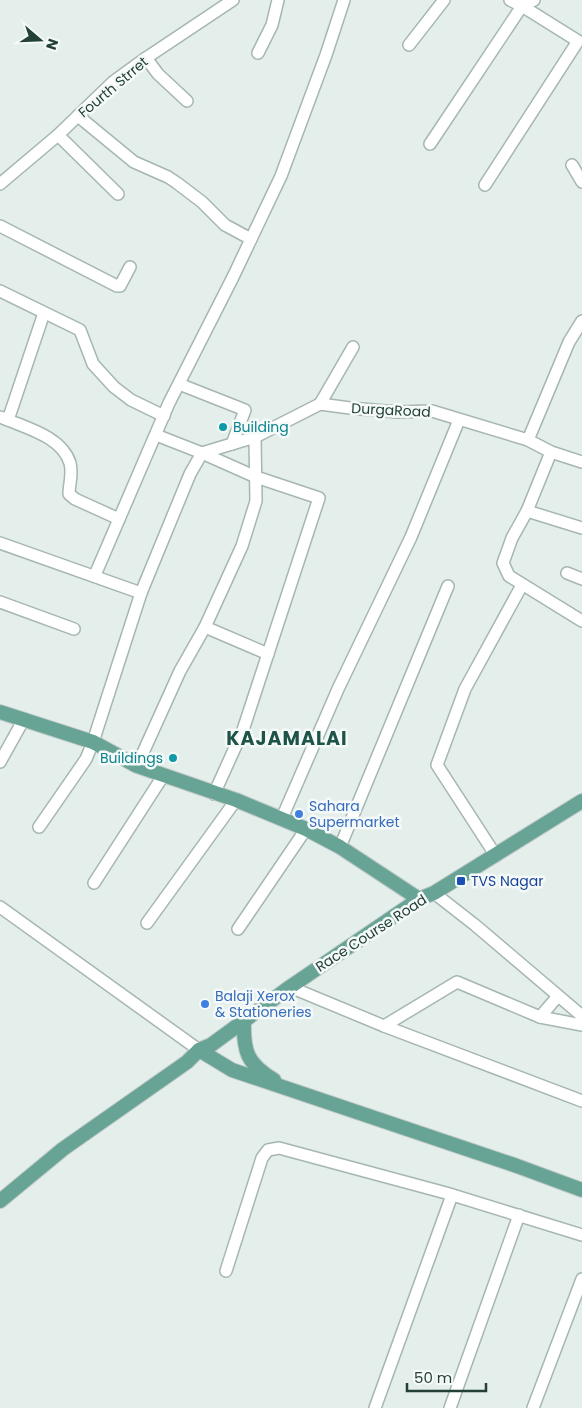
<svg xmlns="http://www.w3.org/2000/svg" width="582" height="1408" viewBox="0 0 582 1408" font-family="Poppins,sans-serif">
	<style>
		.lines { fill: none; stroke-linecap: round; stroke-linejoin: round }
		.minor-casing { stroke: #a6b6b1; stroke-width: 14 }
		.major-casing { stroke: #c1cac8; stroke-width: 16 }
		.minor { stroke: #fff; stroke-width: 11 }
		.major { stroke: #68a496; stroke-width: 14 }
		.culture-dot { fill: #0f9aa8; stroke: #f5faf8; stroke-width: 2 }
		.shop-dot { fill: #3f7fe0; stroke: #f5faf8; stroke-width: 2 }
		.transit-dot { fill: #1a4fb4; stroke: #f5faf8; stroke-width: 2 }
		.labels { text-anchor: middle; stroke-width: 5; stroke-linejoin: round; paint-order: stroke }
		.street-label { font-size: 14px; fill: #234039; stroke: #f5faf8 }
		.culture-label { font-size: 14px; fill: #0d838f; stroke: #f5faf8; text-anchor: start }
		.shop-label { font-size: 14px; fill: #366cbe; stroke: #f5faf8; text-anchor: start }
		.transit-label { font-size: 14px; fill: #164399; stroke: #f5faf8; text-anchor: start }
		.district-label { font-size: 19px; font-weight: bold; letter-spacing: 1px; fill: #1e5348; stroke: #f5faf8 }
	</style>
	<rect width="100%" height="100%" fill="#e4eeea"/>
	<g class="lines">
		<defs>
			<g id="minor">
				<path d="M510,0l12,6 12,-6"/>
				<path d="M409,45l35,-45"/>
				<path d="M258,53l14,-28 6,-25"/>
				<path d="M146,58l12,16 29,27"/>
				<path d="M78,116l56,46 34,15 9,6 25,19 23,23 26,14"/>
				<path d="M58,135l60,59"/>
				<path d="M430,144l92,-138 56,35 -93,144"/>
				<path d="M572,165l10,17"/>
				<path d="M0,184l58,-49 55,-53 33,-24 87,-58"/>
				<path d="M0,226l117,60h3l10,-19"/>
				<path d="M0,291l80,39 13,34 21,23 17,13 33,16"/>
				<path d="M179,384l66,26 -13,34"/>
				<path d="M320,404l33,-57"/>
				<path d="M0,417l8,3 36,-107"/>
				<path d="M8,420c22,9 54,18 62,43 3,11 -1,21 -1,31l6,5 44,20"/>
				<path d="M156,435l46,18 54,24 63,21 -76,232 -29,64"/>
				<path d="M528,440l41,-98 13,-21"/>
				<path d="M551,452l-24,59 -15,27 -9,25 6,13 73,45"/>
				<path d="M527,511l55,17"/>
				<path d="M0,543l141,50"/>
				<path d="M567,573l15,6"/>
				<path d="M95,575l74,-172 64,-126 48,-101 45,-121 18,-55"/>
				<path d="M0,602l74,27"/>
				<path d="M205,627l63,27"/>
				<path d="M0,762l24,-43"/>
				<path d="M137,766l43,-95 25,-44 37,-81 14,-45 -1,-64"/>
				<path d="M282,818l56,-129 73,-152 48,-117"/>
				<path d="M39,827l47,-68 7,-17 48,-149 49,-119 12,-21 53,-16 65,-33 30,4 47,4 35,-1 96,29 23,12 31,10"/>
				<path d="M340,847l108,-261"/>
				<path d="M496,856l-59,-91 28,-76 57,-104"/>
				<path d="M94,883l69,-107"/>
				<path d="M434,893l41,32 107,91"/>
				<path d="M0,907l199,143"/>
				<path d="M147,923l89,-123"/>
				<path d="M238,929l68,-100"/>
				<path d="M290,987l94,39 198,75"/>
				<path d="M540,1017l18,-21"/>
				<path d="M384,1026l73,-44 83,35 42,8"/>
				<path d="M226,1271l36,-113 6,-8 11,-2 167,45 136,42"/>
				<path d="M375,1408l77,-213"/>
				<path d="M450,1408l69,-193"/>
				<path d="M533,1408l49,-129"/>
			</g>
			<g id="major">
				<path d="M0,712l93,30 44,24 99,34 70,29 34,18 79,52"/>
				<path d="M244,1021c-1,30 3,43 30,59"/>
				<path d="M199,1050l33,20 285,96 65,24"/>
				<path d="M0,1201l63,-52 124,-87 12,-12 12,-5 79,-58 129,-88 15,-6 148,-92"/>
			</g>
		</defs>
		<use href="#minor" class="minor-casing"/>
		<use href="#major" class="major-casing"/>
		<use href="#minor" class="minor"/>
		<use href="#major" class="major"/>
	</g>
	<g class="culture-dot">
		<circle cx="223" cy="427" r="5"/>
		<circle cx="173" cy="758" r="5"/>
	</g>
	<g class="shop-dot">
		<circle cx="299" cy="814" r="5"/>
		<circle cx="205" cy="1004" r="5"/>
	</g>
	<rect class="transit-dot" x="456" y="876" width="10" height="10" rx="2.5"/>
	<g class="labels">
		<g class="street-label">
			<text transform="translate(113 87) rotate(-40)" y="5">Fourth Strret</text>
			<text transform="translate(391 410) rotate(3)" y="5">DurgaRoad</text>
			<text transform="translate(371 933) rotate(-33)" y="5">Race Course Road</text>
		</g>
		<g class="culture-label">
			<text x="233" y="432">Building</text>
			<text x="163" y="763" text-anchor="end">Buildings</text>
		</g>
		<g class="shop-label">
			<text x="309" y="811">Sahara<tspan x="309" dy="16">Supermarket</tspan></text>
			<text x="215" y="1001">Balaji Xerox<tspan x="215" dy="16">&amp; Stationeries</tspan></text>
		</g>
		<g class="transit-label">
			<text x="471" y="886">TVS Nagar</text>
		</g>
		<g class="district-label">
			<text x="287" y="745">KAJAMALAI</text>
		</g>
	</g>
	<g transform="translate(40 40) rotate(109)" stroke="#f5faf8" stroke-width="4" paint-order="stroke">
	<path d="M0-4L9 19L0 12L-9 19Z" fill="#234039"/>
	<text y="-8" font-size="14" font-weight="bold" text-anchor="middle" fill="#234039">N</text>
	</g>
	<path d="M407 1383v8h79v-8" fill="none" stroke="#234039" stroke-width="2.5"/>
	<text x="414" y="1383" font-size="15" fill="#234039" stroke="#f5faf8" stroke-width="4" paint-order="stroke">50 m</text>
</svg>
